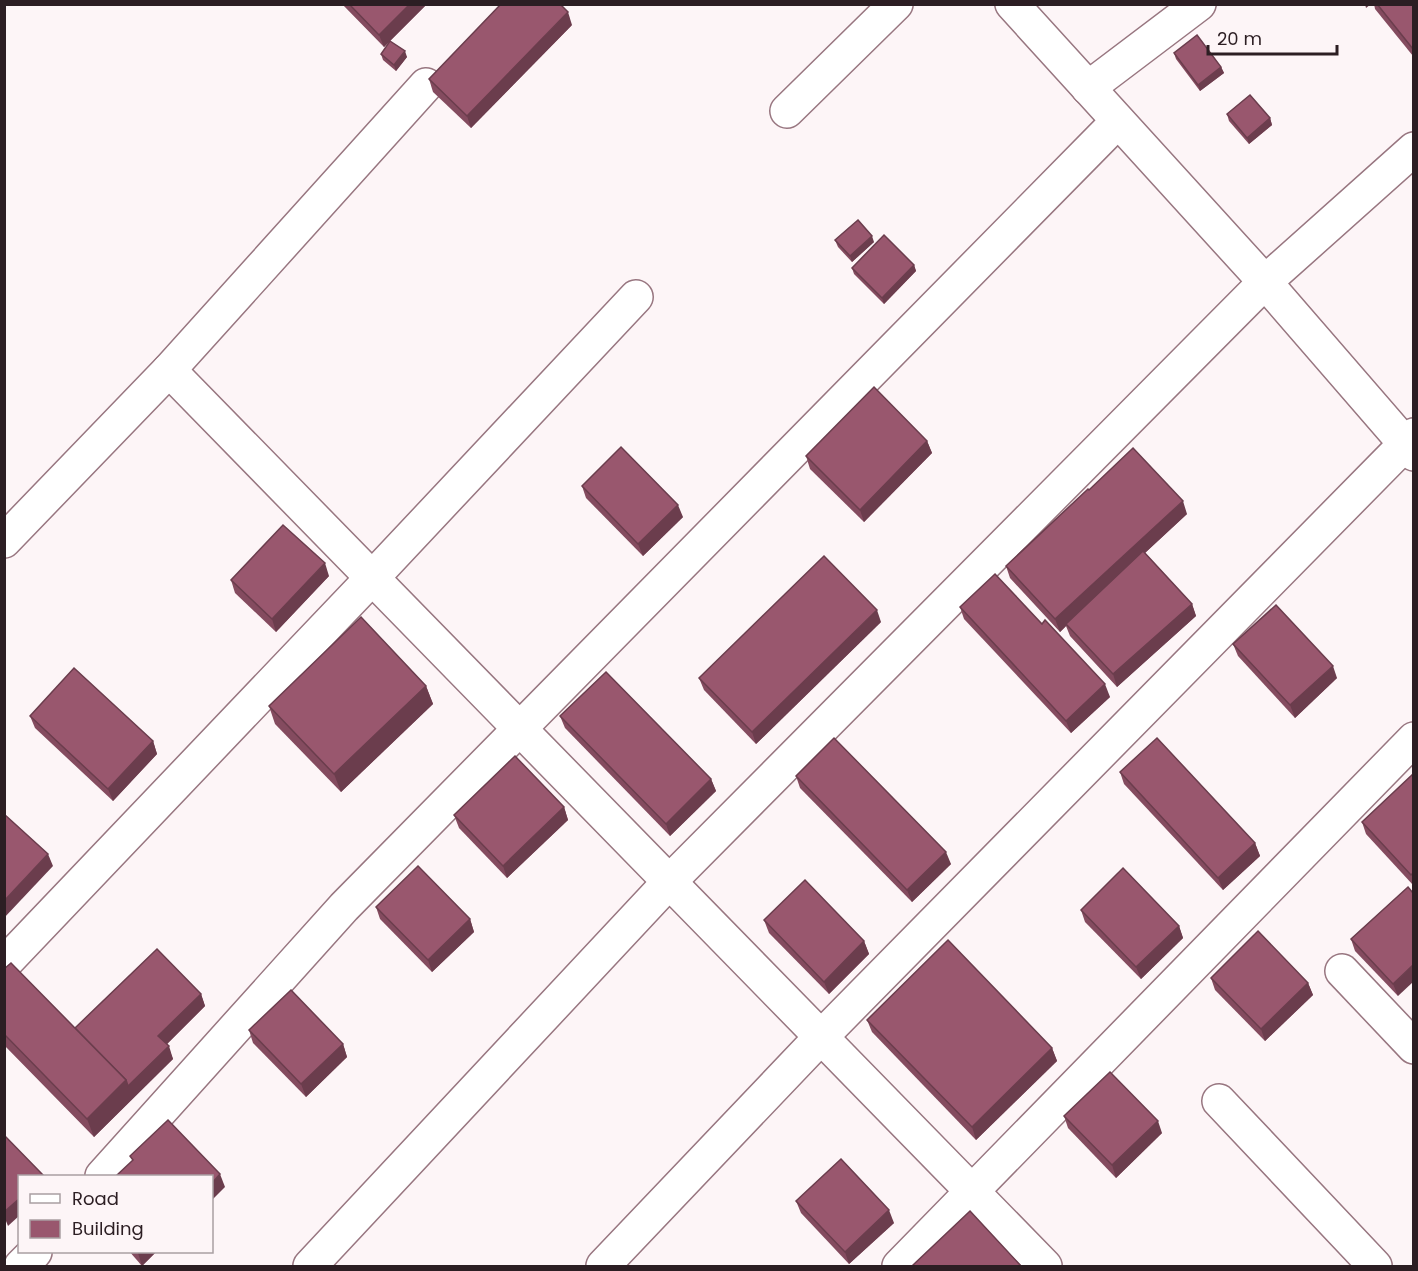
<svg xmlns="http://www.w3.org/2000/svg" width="1418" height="1271" viewBox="0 0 1418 1271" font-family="Poppins,sans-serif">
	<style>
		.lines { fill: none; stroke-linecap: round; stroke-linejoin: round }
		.minor-casing { stroke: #987680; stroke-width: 36 }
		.minor { stroke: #fff; stroke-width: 33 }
		.wall { fill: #844b5f }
		.shaded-wall { fill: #6b3d4d }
		.building { fill: #99576e; stroke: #6b3d4d; stroke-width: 1.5 }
	</style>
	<rect width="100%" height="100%" fill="#fdf5f7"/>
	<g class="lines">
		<defs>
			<g id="minor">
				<path d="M1012,4l253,278 149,172"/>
				<path d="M1088,88l111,-84"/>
				<path d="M787,111l109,-107"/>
				<path d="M169,370l876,896"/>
				<path d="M4,541l165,-171 257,-285"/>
				<path d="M4,964l368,-386 264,-281"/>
				<path d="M1342,971l72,76"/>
				<path d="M1219,1101l156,165"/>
				<path d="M102,1176l242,-269 774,-786"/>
				<path d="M21,1266l14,-14"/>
				<path d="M310,1266l359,-384 596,-600 149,-133"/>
				<path d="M603,1266l218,-229 593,-602"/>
				<path d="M899,1266l515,-527"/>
			</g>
		</defs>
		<use href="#minor" class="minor-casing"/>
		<use href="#minor" class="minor"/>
	</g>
	<g class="wall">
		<path d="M342,4h85l-37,37 17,16 -11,14 -13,-11 -2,-6 9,-13 -6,6z"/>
		<path d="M1374,4h39v52l-38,-47z"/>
		<path d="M572,25l-101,103 -38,-36 -4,-13z"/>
		<path d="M1174,53l47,14 3,6 -24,18 -24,-32z"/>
		<path d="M1227,114l43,4 2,7 -23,19 -20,-23z"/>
		<path d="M835,240l39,2 -22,20 -14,-15z"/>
		<path d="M914,265l2,6 -32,33 -30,-30 -2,-6z"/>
		<path d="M927,441l5,12 -68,69 -54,-53 -4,-13z"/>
		<path d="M582,486l101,31 -40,39 -57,-58z"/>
		<path d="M1089,490l98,24 -42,39 47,51 4,12 -79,71 -47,-51 -4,-10 -6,6 -50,-54 -4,-12z"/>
		<path d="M329,576l-53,56 -41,-39 -4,-13z"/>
		<path d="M960,607l150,90 -39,36 -107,-114z"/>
		<path d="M881,622l-125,122 -52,-54 -5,-12z"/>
		<path d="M1233,644l104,34 -42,40 -57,-62z"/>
		<path d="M426,686l7,18 -92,88 -66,-68 -6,-18z"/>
		<path d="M30,716l123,25 4,13 -44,47 -78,-73z"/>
		<path d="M560,716l151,63 5,12 -46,45 -105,-108z"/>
		<path d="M1120,772l135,71 5,13 -37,34 -99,-106z"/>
		<path d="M1413,774v111l-47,-51 -4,-12z"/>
		<path d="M796,776l155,88 -39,38 -112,-114z"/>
		<path d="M564,807l4,13 -61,58 -48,-50 -5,-13z"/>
		<path d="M1408,887l-10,109 -43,-45 -4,-12z"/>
		<path d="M376,907l94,12 4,13 -42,40 -52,-53z"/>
		<path d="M1081,910l98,16 4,12 -42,41 -56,-57z"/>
		<path d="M764,920l100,21 5,13 -40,40 -60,-61z"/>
		<path d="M4,969l71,59 126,-34 4,12 -38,38 6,15 -79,78 -90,-92z"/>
		<path d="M1211,978l97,5 5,12 -48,46 -50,-51z"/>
		<path d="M867,1020l185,28 5,13 -81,79 -104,-108z"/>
		<path d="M249,1030l94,14 4,13 -41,40 -53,-54z"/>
		<path d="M1064,1116l98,17 -46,45 -48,-50z"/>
		<path d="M796,1201l98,22 -45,41 -48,-51z"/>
		<path d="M129,1251h28l-15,15z"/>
	</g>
	<g class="shaded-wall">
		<path d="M410,4h17l-43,43 -5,-12z"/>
		<path d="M1365,4h6l-5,4z"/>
		<path d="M568,12l4,13 -101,103 -4,-12z"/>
		<path d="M405,51l2,6 -11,14 -2,-6z"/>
		<path d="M1221,67l3,6 -24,18 -2,-6z"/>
		<path d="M1270,118l2,7 -23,19 -2,-6z"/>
		<path d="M872,236l2,6 -22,20 -2,-6z"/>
		<path d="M914,265l2,6 -32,33 -2,-6z"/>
		<path d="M927,441l5,12 -68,69 -4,-12z"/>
		<path d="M1183,501l4,13 -120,111 -1,-1v2l-6,6 -5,-13z"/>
		<path d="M678,505l5,12 -40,39 -5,-12z"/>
		<path d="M325,563l4,13 -53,56 -4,-13z"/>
		<path d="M1192,604l4,12 -79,71 -4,-13z"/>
		<path d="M877,610l4,12 -125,122 -4,-12z"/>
		<path d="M1333,666l4,12 -42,40 -5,-13z"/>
		<path d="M1105,684l5,13 -39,36 -5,-12z"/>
		<path d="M426,686l7,18 -92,88 -7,-18z"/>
		<path d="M153,741l4,13 -44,47 -5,-12z"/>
		<path d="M711,779l5,12 -46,45 -4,-12z"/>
		<path d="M564,807l4,13 -61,58 -4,-12z"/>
		<path d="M1255,843l5,13 -37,34 -5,-12z"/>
		<path d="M946,852l5,12 -39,38 -5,-12z"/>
		<path d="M48,854l5,12 -49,52v-17z"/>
		<path d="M470,919l4,13 -42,40 -4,-12z"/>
		<path d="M1179,926l4,12 -42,41 -5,-12z"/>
		<path d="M864,941l5,13 -40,40 -5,-12z"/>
		<path d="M1413,965v17l-15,14 -5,-12z"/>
		<path d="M1308,983l5,12 -48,46 -4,-12z"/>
		<path d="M201,994l4,12 -42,42 -5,-12z"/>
		<path d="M343,1044l4,13 -41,40 -5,-13z"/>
		<path d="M169,1046l4,13 -79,78 -7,-18 39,-39z"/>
		<path d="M1052,1048l5,13 -81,79 -4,-13z"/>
		<path d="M1158,1121l4,12 -46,45 -4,-13z"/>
		<path d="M220,1174l5,13 -13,13v-17z"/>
		<path d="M20,1198v17l-12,11 -4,-10v-4z"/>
		<path d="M889,1210l5,13 -45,41 -4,-12z"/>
		<path d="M140,1251h17l-15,15 -4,-13z"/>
	</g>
	<g class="building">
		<path d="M349,4h61l-31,31z"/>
		<path d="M501,4h59l8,8 -101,104 -38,-37z"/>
		<path d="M1377,4h36v45z"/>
		<path d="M1197,35l24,32 -23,18 -24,-32z"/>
		<path d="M390,41l15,10 -11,14 -13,-11z"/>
		<path d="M1250,95l20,23 -23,20 -20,-24z"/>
		<path d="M858,220l14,16 -22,20 -15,-16z"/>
		<path d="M884,235l30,30 -32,33 -30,-30z"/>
		<path d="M874,387l53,54 -67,69 -54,-54z"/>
		<path d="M621,447l57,58 -40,39 -56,-58z"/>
		<path d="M1133,448l50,53 -128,118 -49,-53 82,-77 1,1z"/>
		<path d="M283,525l42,38 -53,56 -41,-39z"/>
		<path d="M1143,551l49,53 -79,70 -47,-50z"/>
		<path d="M824,556l53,54 -125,122 -53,-54z"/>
		<path d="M995,574l47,50 3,-4 60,64 -39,37 -106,-114z"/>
		<path d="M1276,605l57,61 -43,39 -57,-61z"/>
		<path d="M361,617l65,69 -92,88 -65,-68z"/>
		<path d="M74,668l79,73 -45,48 -78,-73z"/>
		<path d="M606,672l105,107 -45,45 -106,-108z"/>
		<path d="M834,738l112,114 -39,38 -111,-114z"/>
		<path d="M1157,738l98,105 -37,35 -98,-106z"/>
		<path d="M515,756l49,51 -61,59 -49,-51z"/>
		<path d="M1413,774v99l-2,2 -49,-53z"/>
		<path d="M4,814l44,40 -44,47z"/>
		<path d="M418,866l52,53 -42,41 -52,-53z"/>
		<path d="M1123,868l56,58 -43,41 -55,-57z"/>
		<path d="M805,880l59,61 -40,41 -60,-62z"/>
		<path d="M1408,887l5,6v72l-20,19 -42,-45z"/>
		<path d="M1258,931l50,52 -47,46 -50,-51z"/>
		<path d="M948,940l104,108 -80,79 -105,-107z"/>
		<path d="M157,949l44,45 -43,42 11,10 -41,40 -2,-6 -51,-52z"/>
		<path d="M11,963l115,117 -39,39 -83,-85v-65z"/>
		<path d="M291,990l52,54 -42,40 -52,-54z"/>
		<path d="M1110,1072l48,49 -46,44 -48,-49z"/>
		<path d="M168,1120l52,54 -8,9v-7h-96l17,-16 -3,-4z"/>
		<path d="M4,1135l39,40 -2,1h-21v22l-16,14z"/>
		<path d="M841,1159l48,51 -44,42 -49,-51z"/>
		<path d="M970,1211l51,55h-109z"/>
	</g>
	<rect width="1418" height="1271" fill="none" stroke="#2c1e23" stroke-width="12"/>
	<rect x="18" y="1175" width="195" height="78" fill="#fdf5f7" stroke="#a99fa2" stroke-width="1.5"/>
	<rect x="30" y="1194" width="30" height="9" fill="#ffffff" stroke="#a99fa2" stroke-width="1.5"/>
	<text x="72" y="1205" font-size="18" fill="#2c1e23">Road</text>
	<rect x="30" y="1220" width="30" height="18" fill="#99576e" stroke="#a99fa2" stroke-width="1.5"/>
	<text x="72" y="1235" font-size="18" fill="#2c1e23">Building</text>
	<path d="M1208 45v9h129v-9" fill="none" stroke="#2c1e23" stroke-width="3"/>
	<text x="1217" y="45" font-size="18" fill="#2c1e23" stroke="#fdf5f7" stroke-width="4.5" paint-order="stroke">20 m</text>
</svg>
